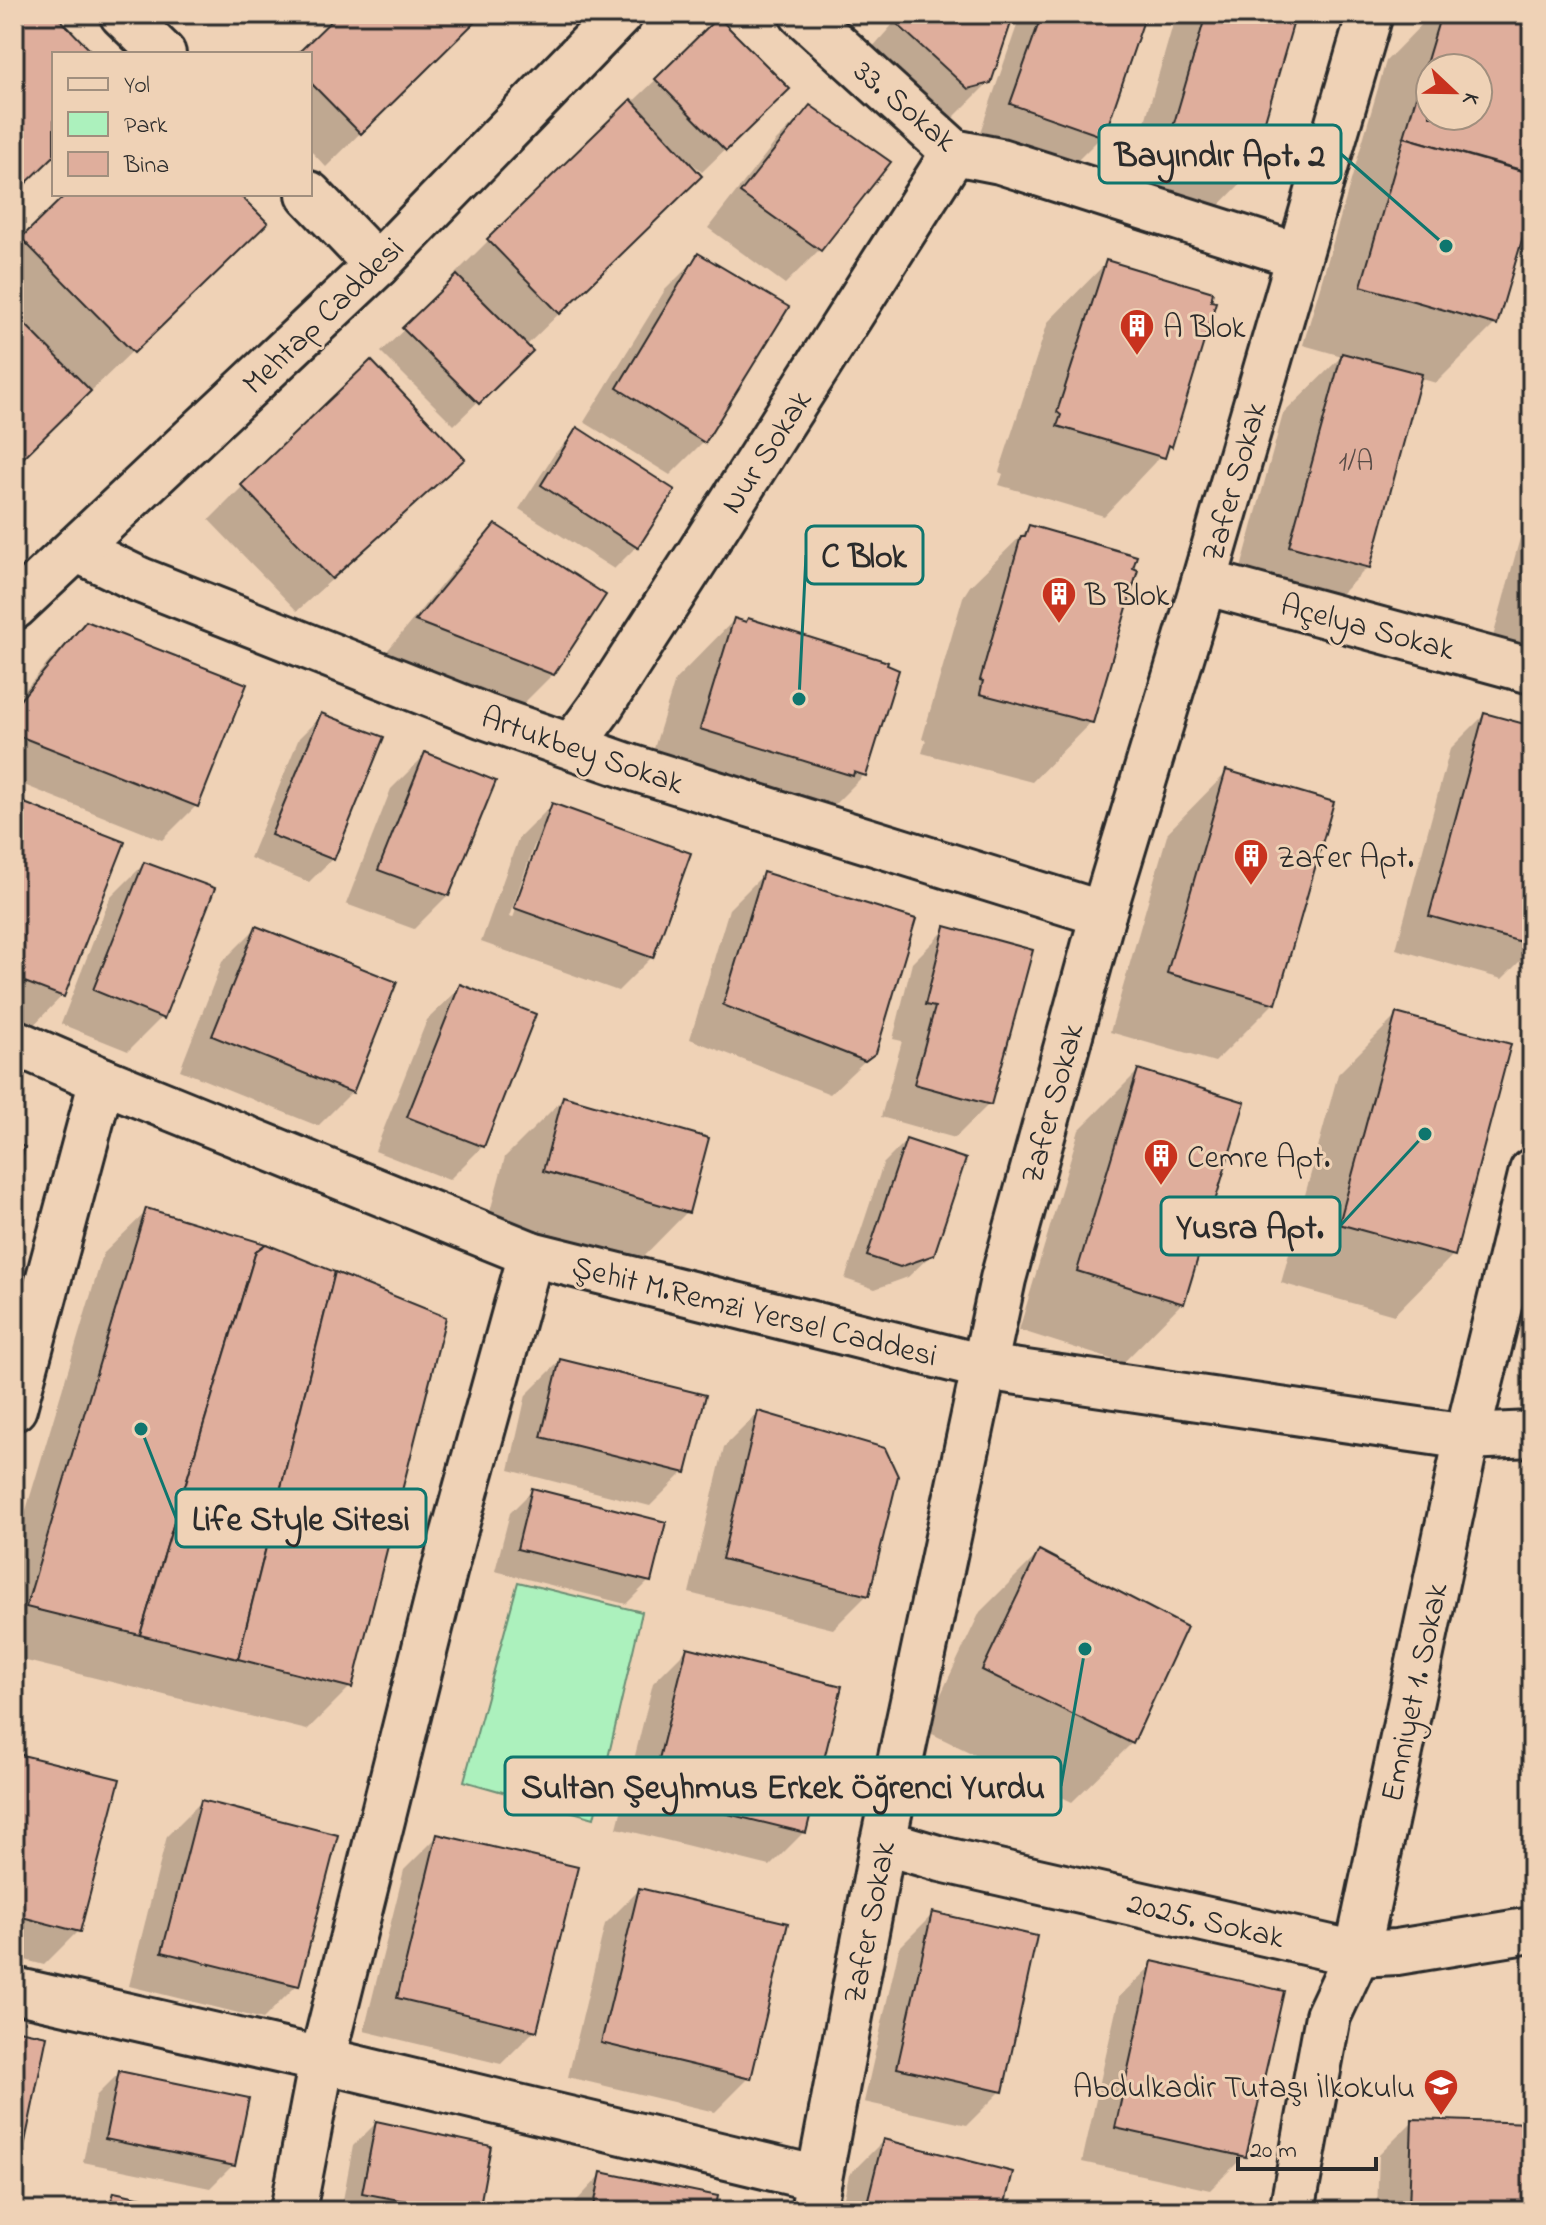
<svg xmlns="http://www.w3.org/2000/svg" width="1546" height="2225" viewBox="0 0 1546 2225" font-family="'Indie Flower',sans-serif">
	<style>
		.green { fill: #acf1bd; stroke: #6c8e74; stroke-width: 2 }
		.shadow { fill: #0003; fill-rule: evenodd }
		.building { fill: #dfae9c; stroke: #2b2b2b; stroke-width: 2; fill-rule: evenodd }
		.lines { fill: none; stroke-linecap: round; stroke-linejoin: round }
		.minor-casing { stroke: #2b2b2b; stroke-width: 50 }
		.minor { stroke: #efd2b6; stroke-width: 44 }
		.labels { text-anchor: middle; stroke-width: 6; stroke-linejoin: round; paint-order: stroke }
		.number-label { font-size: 28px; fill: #584c47 }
		.street-label { font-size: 32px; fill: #2b2b2b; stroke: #efd2b6 }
		.poi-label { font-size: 32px; fill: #2b2b2b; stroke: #efd2b6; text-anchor: start }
		.leader { fill: none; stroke: #0f766e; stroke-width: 3 }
		.callout-dot { fill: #0f766e; stroke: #efd2b6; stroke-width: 3 }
		.callout { fill: #efd2b6; stroke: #0f766e; stroke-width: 3 }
		.callout-label { font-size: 34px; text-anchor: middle; font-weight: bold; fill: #2b2b2b }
	</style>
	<rect width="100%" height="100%" fill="#efd2b6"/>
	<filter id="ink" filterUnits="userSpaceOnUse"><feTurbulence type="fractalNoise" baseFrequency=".0125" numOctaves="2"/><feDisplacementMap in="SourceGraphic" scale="16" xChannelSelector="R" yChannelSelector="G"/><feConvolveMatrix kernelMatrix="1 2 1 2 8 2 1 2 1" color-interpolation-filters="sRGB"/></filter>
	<g filter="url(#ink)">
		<path class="green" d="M518,1582l124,30 -48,206 -130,-37z"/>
		<g class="shadow">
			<path d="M340,14h140l-154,153 -16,-17v-96h-10z"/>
			<path d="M902,14h110l-23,68 -35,35 -20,5 -71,-64z"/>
			<path d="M1021,14h123l-42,122 -34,34 -90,-32z"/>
			<path d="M1176,14h118l-48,164 -43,44 -80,-24z"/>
			<path d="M1432,14h100v185l-37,125 -59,59 -17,-5 -51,189 -59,59 -78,-21 52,-191 59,-58 -39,-11 83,-284zM1430,68h48v48h-48z"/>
			<path d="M718,20l69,69 -85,83 -10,-9 -2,2 -24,44 -140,137 4,5 -76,74 -73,-73 77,-75 -3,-3 34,-34z"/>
			<path d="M810,107l78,56 -69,87 -34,34 -77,-56 68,-87z"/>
			<path d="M68,194h168l-15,72 -207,199v-217z"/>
			<path d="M699,256l5,185 -34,34 -86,-53 81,-132z"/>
			<path d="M1107,262l63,184 -66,70 -105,-31 4,-11 -4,-2 49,-150z"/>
			<path d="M578,430l59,116 -23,23 -95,-60 36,-56z"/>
			<path d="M463,459l-34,33 -132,119 -88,-91 34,-34z"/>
			<path d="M1532,494v189l-48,-13z"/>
			<path d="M495,527l58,147 -34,34 -136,-52 78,-95z"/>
			<path d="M1030,527l61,195 -59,60 -110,-29 4,-13 -4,-1 41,-142 7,-11z"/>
			<path d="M734,620l11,4 119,151 -59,59 -163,-46 33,-108z"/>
			<path d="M86,624l110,182 -34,34 -148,-59v-78l38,-45z"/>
			<path d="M322,715l60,23 -50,121 -23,23 -59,-24 49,-120z"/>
			<path d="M1484,715l48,13v221l-30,30 -106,-30 54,-200z"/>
			<path d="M425,755l23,140 -34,34 -68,-25 45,-115z"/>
			<path d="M1227,772l47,231 -59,59 -105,-30 58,-200z"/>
			<path d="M14,801l48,195 -43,44 -5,-2z"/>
			<path d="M552,805l100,152 -34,34 -137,-49 37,-103zM535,843h4l-26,75 -4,-1z"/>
			<path d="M144,864l18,153 -34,34 -67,-27 49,-126z"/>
			<path d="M763,875l111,177 -44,42 -140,-55 39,-130z"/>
			<path d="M256,928l96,164 -34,34 -138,-56 42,-108z"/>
			<path d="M946,929l43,175 -34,34 -74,-21 21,-76 -9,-2 19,-76z"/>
			<path d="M461,987l22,159 -34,34 -74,-29 52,-131z"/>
			<path d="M1397,1015l56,240 -59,60 -113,-32 57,-209z"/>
			<path d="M1138,1071l44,232 -59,60 -104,-33 60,-200z"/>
			<path d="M564,1098l123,114 -59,60 -143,-42 20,-73z"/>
			<path d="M906,1141l26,113 -24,23 -33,12 -30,-10 38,-115z"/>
			<path d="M147,1211l203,476 -43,43 -293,-72v-108l89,-296z"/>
			<path d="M1532,1297v117h-12l-1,-104z"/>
			<path d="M560,1361l124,111 -34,34 -141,-36 17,-75z"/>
			<path d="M758,1413l109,182 -34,34 -144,-36 35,-146z"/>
			<path d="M533,1490l116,91 -23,23 -131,-33 15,-58z"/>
			<path d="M1039,1553l93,190 -60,59 -148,-72 56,-118z"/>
			<path d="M687,1649l117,183 -34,34 -153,-38 36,-145z"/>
			<path d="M14,1755l64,176 -34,34 -30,-8z"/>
			<path d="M201,1802l96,183 -34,34 -134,-33 38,-150z"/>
			<path d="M438,1836l97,194 -34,34 -137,-33 40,-161z"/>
			<path d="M639,1890l110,188 -34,34 -147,-35 37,-153z"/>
			<path d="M933,1914l68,177 -34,34 -103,-23 35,-154z"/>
			<path d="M1153,1964l91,192 -34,34 -128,-28 37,-165z"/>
			<path d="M119,2073l114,92 -23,23 -127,-26 13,-66z"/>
			<path d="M1413,2121l119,4v86h-155l2,-56z"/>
			<path d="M376,2123l101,88h-136l12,-65z"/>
			<path d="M883,2141l118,70h-160l8,-36z"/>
			<path d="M602,2174l111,37h-146z"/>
			<path d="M114,2194l80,17h-97z"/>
		</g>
		<g class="building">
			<path d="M14,14h41l39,40h-40v102l-40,39z"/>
			<path d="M338,14h145l-122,120 -51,-52v-28h-13z"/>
			<path d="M904,14h110l-23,69 -23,6 -72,-66z"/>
			<path d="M1042,14h104l-42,123 -94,-33z"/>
			<path d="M1206,14h90l-48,165 -83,-25z"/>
			<path d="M1441,14h53l38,11v148l-128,-36zM1430,68h48v48h-48z"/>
			<path d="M718,17l72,72 -64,62 -71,-72z"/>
			<path d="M631,99l71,77 -142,138 -73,-75z"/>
			<path d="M810,105l81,57 -70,89 -81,-58z"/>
			<path d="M1404,137l128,37v32l-35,119 -136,-39z"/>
			<path d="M66,194h173l29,29 -134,130 -113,-115z"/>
			<path d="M698,253l91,54 -84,136 -88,-55z"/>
			<path d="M1106,260l107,32 -2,9 5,1 -44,145 -3,-2 -4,13 -108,-32 4,-11 -4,-3z"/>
			<path d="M457,275l76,76 -54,53 -77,-76z"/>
			<path d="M14,313l77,78 -77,76z"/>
			<path d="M1342,353l80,21 -52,194 -81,-22z"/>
			<path d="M371,360l94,99 -133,120 -91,-94z"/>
			<path d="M577,427l98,63 -37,58 -97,-63z"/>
			<path d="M495,524l111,71 -52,80 -139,-54z"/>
			<path d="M1029,525l108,31 -4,12 5,2 -45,153 -113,-29 3,-13 -3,-1 41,-144h4z"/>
			<path d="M734,618l12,4 2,-4 140,44 -1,3 12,5 -33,106 -12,-4 -1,4 -153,-47z"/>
			<path d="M86,621l161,63 -49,123 -184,-73v-27z"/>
			<path d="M321,713l63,24 -50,123 -63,-25z"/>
			<path d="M1484,713l48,13v219l-103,-29z"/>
			<path d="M425,752l71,29 -47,115 -71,-26z"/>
			<path d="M1226,770l108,32 -58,202 -109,-31z"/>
			<path d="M14,799l111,43 -61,155 -50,-19z"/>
			<path d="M552,803l139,50 -38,105 -139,-50z"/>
			<path d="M144,862l71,26 -51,131 -71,-29z"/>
			<path d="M763,872l153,47 -40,134 -11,8 -142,-56z"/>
			<path d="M256,926l141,56 -44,111 -141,-57z"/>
			<path d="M945,926l88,24 -42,155 -77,-21 21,-77 -10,-2z"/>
			<path d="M460,984l76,30 -52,133 -77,-30z"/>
			<path d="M1396,1013l115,31 -56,212 -116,-32z"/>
			<path d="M1138,1069l107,33 -61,202 -107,-33z"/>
			<path d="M563,1096l146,42 -20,75 -146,-42z"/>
			<path d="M906,1139l60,20 -32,96 -34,12 -33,-11z"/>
			<path d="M14,1143l11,4 -11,31z"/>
			<path d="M146,1208l120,36 -10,7 -116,384 -114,-28z"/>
			<path d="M266,1244l69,28 -97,387 -98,-24 116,-384z"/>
			<path d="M335,1272l111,45 -94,371 -114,-29z"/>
			<path d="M560,1359l146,36 -20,78 -145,-36z"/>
			<path d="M758,1411l127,37 13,28 -29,120 -147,-37z"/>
			<path d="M532,1488l134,34 -15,60 -134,-33z"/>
			<path d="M1039,1550l148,77 -54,117 -151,-74z"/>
			<path d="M687,1647l155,39 -36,147 -156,-38z"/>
			<path d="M14,1753l106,26 -40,153 -66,-17z"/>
			<path d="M201,1800l137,35 -39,151 -137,-34z"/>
			<path d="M437,1834l141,33 -41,164 -140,-33z"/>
			<path d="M639,1888l149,35 -37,156 -150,-36z"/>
			<path d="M932,1912l105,24 -34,156 -106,-24z"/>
			<path d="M1152,1961l132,30 -38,166 -131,-29z"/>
			<path d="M14,2029l33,7 -33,159z"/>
			<path d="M119,2071l130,27 -14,68 -130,-27z"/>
			<path d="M1412,2119l120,4v88h-123z"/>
			<path d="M376,2121l115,25 -12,65h-22l-95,-18z"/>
			<path d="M883,2139l130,33 -10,39h-138z"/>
			<path d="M601,2172l117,24 -3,15h-122z"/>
			<path d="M114,2192l90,19h-95z"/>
			<path d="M1149,2199l61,12h-64z"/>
		</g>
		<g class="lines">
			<defs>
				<g id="minor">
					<path d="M122,14l41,40"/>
					<path d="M802,14l152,138 46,9 299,95"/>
					<path d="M309,194l68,71"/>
					<path d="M76,549l64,31 344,136 146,51 473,147"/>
					<path d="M1204,582l328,89"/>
					<path d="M14,607l363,-342 243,-251"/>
					<path d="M572,746l27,-37 100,-155 255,-402"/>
					<path d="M14,1042l88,38 429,174 453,113 483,70 65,-3"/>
					<path d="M14,1408l88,-328"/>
					<path d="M883,1842l58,17 416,95 40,-2 135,-22"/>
					<path d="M14,1990l308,70 497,119"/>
					<path d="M293,2211l29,-151 130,-520 79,-286"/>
					<path d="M813,2211l70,-369 120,-563 100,-365 101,-332 166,-568"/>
					<path d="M1292,2211l36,-195 29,-62 110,-517 65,-266"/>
				</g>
			</defs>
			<use href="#minor" class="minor-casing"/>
			<use href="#minor" class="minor"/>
		</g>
	</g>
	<defs>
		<symbol id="building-pin" viewBox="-11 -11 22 30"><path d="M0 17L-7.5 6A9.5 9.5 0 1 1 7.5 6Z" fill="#c8321e" stroke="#efd2b6"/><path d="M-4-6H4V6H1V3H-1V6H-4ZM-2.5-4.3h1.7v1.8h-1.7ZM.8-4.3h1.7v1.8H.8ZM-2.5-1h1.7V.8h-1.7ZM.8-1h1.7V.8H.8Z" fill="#fff"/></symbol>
		<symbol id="school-pin" viewBox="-11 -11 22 30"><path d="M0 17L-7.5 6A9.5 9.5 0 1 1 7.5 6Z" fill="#c8321e" stroke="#efd2b6"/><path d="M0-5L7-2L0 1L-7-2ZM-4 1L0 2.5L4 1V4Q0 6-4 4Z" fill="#fff"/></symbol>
	</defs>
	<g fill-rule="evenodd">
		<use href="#building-pin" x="1117" y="306" width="40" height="54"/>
		<use href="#building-pin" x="1039" y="574" width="40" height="54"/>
		<use href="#building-pin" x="1231" y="836" width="40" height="54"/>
		<use href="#building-pin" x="1141" y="1136" width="40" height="54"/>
		<use href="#school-pin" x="1421" y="2066" width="40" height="54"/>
	</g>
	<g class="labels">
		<g class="number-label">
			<text x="1356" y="470">1/A</text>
		</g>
		<g class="street-label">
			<text transform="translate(906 105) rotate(40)" y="11">33. Sokak</text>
			<text transform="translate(322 315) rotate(-44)" y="11">Mehtap Caddesi</text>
			<text transform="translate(765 451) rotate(-57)" y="11">Nur Sokak</text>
			<text transform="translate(1233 481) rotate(-74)" y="11">Zafer Sokak</text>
			<text transform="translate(1368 626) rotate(15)" y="11">Açelya Sokak</text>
			<text transform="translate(583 749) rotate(19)" y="11">Artukbey Sokak</text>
			<text transform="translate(1051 1103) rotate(-75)" y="11">Zafer Sokak</text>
			<text transform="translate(755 1310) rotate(14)" y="11">Şehit M.Remzi Yersel Caddesi</text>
			<text transform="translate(1413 1692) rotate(-78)" y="11">Emniyet 1. Sokak</text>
			<text transform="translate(1206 1919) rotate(13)" y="11">2025. Sokak</text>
			<text transform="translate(868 1922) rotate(-79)" y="11">Zafer Sokak</text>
		</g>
		<g class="poi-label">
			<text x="1163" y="337">A Blok</text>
			<text x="1085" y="605">B Blok</text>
			<text x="1277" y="867">Zafer Apt.</text>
			<text x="1187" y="1167">Cemre Apt.</text>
			<text x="1415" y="2097" text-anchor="end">Abdulkadir Tutaşı İlkokulu</text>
		</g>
	</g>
	<path class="leader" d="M1446 246L1341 154M799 699L806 555M1425 1134L1340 1226M141 1429L176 1518M1085 1649L1061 1786"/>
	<g class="callout-dot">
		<circle cx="1446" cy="246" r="8"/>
		<circle cx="799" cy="699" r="8"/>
		<circle cx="1425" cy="1134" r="8"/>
		<circle cx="141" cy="1429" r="8"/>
		<circle cx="1085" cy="1649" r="8"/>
	</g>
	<g class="callout">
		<rect x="1099" y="125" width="242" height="58" rx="8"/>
		<rect x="806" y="526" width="117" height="58" rx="8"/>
		<rect x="1161" y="1197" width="179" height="58" rx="8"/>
		<rect x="176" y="1489" width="250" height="58" rx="8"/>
		<rect x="505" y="1757" width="556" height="58" rx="8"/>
	</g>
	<g class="callout-label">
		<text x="1220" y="166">Bayındır Apt. 2</text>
		<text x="864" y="567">C Blok</text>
		<text x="1250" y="1238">Yusra Apt.</text>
		<text x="301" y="1530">Life Style Sitesi</text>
		<text x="783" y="1798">Sultan Şeyhmus Erkek Öğrenci Yurdu</text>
	</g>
	<rect width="1546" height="2225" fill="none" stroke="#efd2b6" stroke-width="48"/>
	<rect x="24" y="24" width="1498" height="2177" fill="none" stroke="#2b2b2b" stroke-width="3" filter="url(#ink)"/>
	<rect x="52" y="52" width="260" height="144" fill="#efd2b6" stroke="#a18f7e" stroke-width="2"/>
	<rect x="68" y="78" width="40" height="12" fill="#efd2b6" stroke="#a18f7e" stroke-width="2"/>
	<text x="124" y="92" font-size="24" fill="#2b2b2b">Yol</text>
	<rect x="68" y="112" width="40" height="24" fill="#acf1bd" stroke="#a18f7e" stroke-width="2"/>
	<text x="124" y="132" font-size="24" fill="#2b2b2b">Park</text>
	<rect x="68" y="152" width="40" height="24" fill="#dfae9c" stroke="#a18f7e" stroke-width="2"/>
	<text x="124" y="172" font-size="24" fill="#2b2b2b">Bina</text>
	<g transform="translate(1454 92) rotate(112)"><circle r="38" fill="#efd2b6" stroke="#a18f7e" stroke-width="2"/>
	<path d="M0-6L14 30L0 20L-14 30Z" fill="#c8321e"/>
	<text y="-12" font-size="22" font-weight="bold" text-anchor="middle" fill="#2b2b2b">K</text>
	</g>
	<path d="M1238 2157v12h138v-12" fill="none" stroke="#2b2b2b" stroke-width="4"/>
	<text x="1250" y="2157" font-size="24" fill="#2b2b2b" stroke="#efd2b6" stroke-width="6" paint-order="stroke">20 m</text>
</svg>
